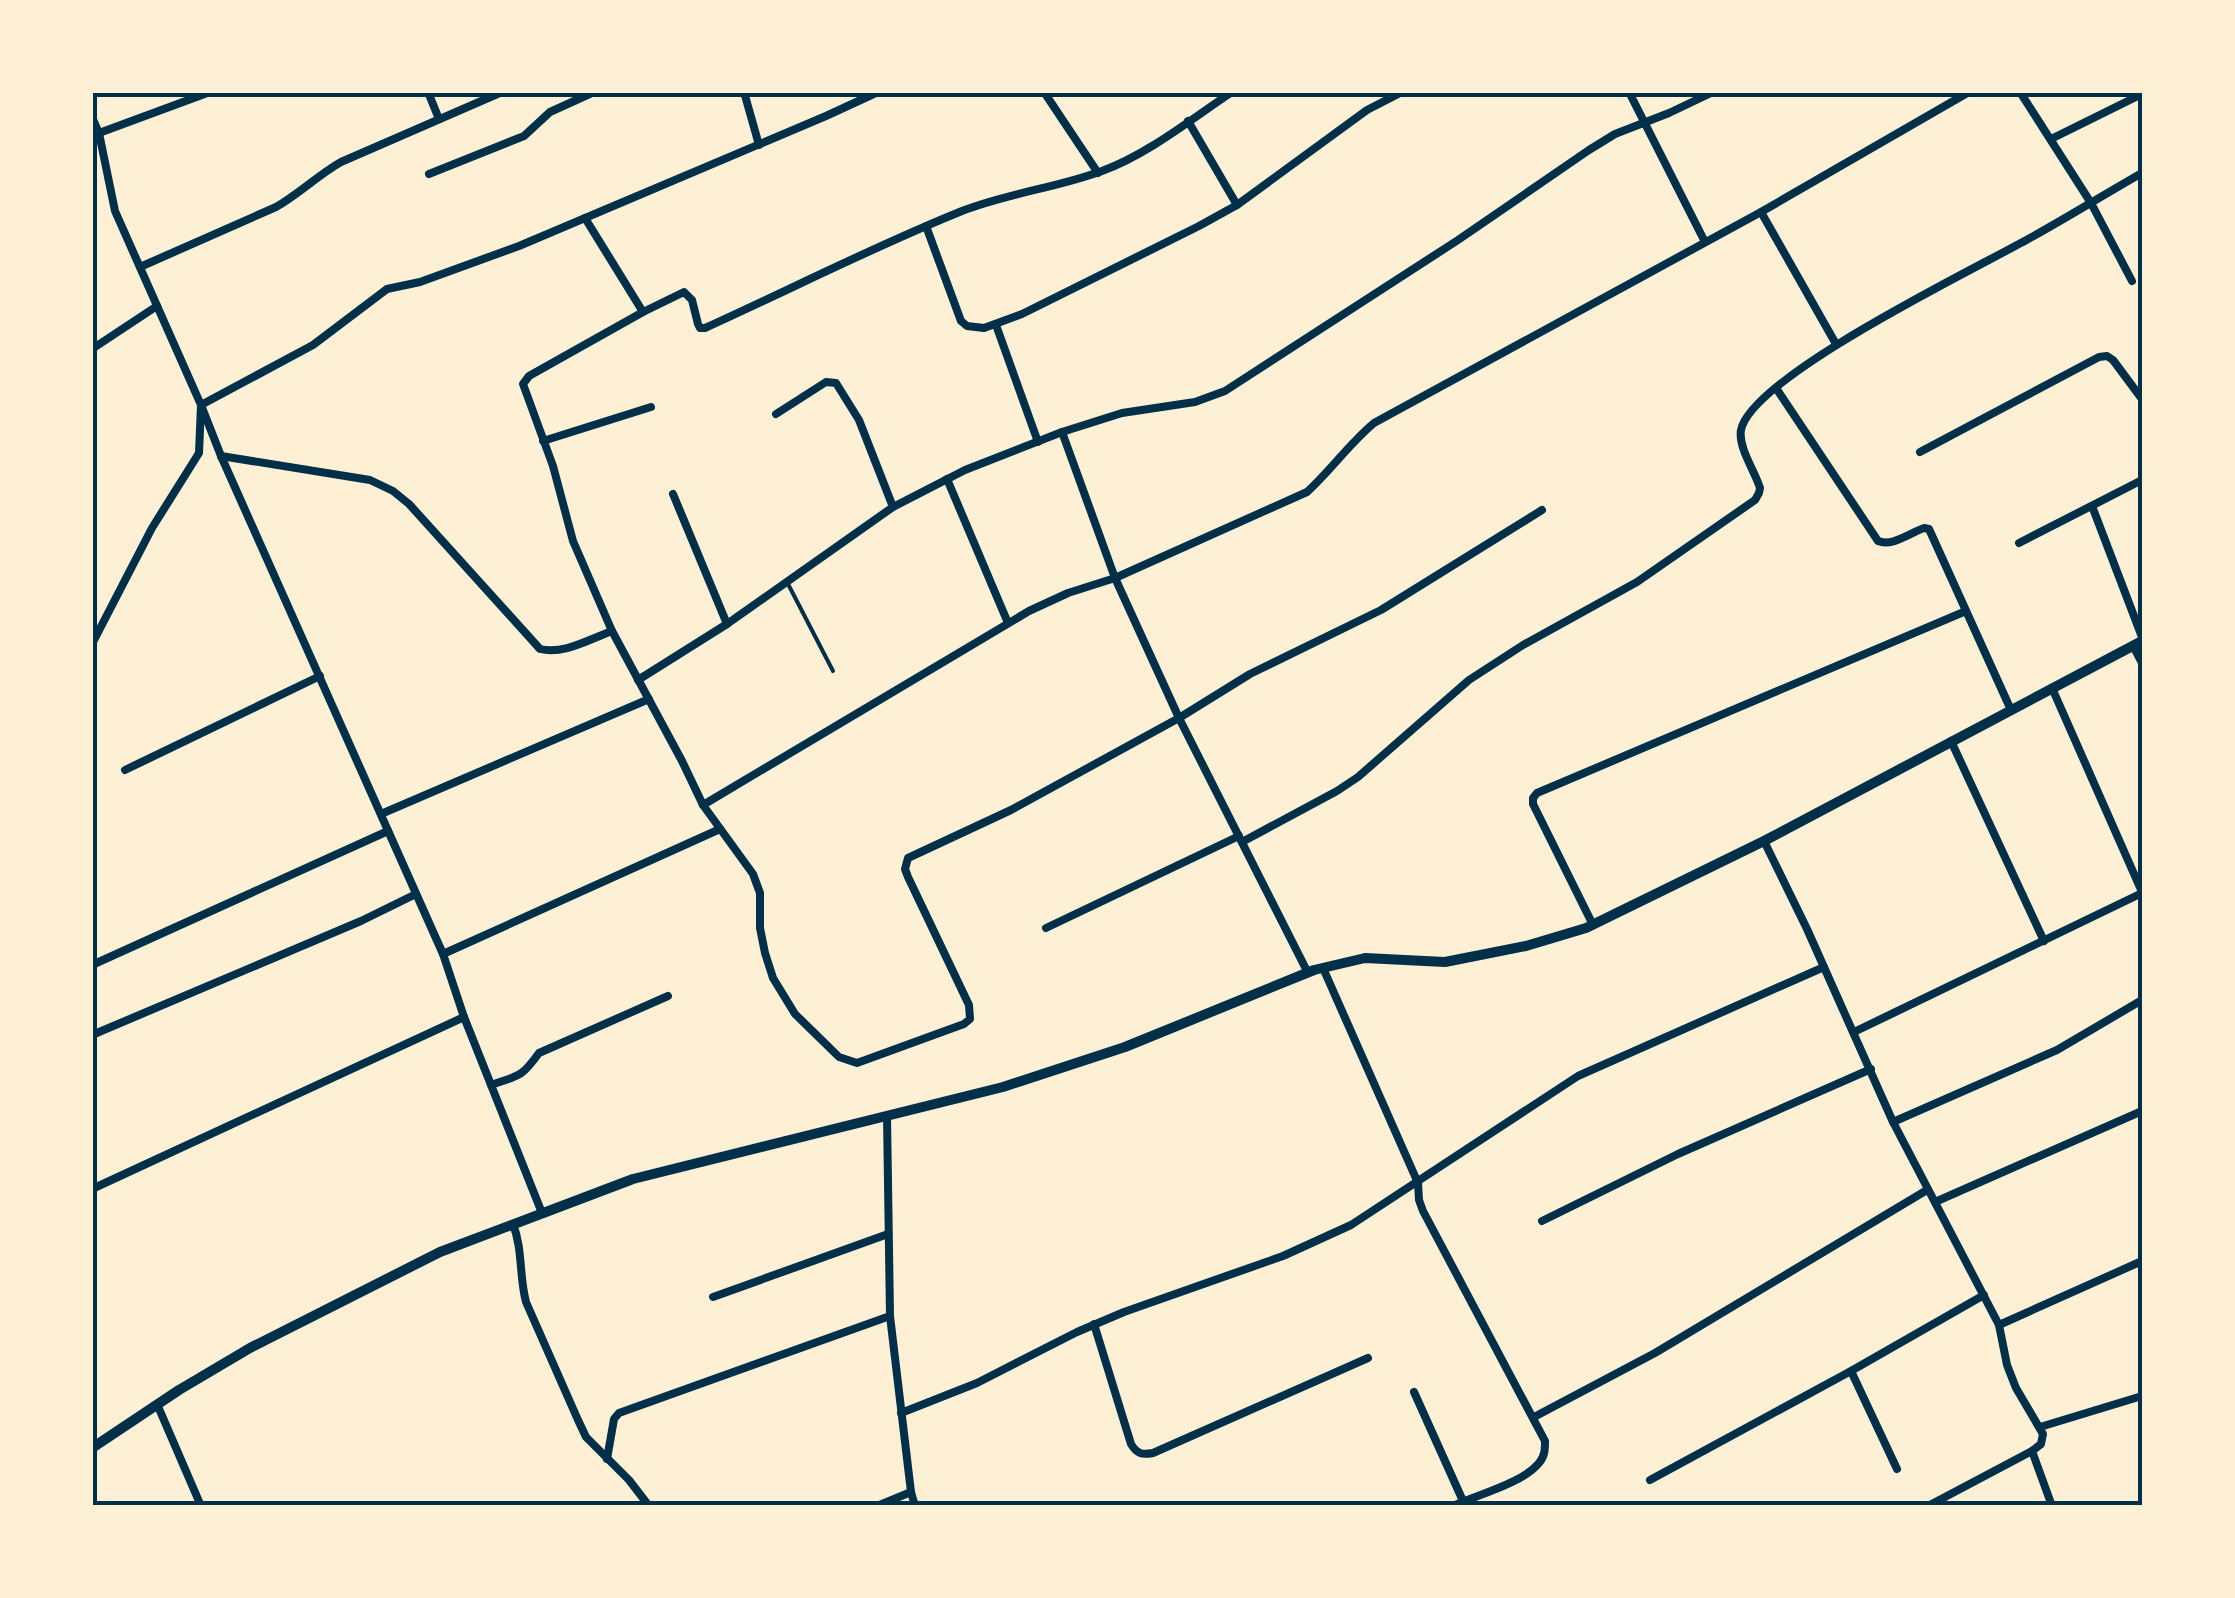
<svg xmlns="http://www.w3.org/2000/svg" width="2235" height="1598" viewBox="0 0 2235 1598" font-family="'Sofia Sans Condensed',sans-serif">
	<style>
		.lines { fill: none; stroke-linecap: round; stroke-linejoin: round }
		.service { stroke: #003049; stroke-width: 4 }
		.minor { stroke: #003049; stroke-width: 8 }
		.tertiary { stroke: #003049; stroke-width: 10 }
		.neatline { fill: none; stroke: #003049; stroke-width: 4 }
	</style>
	<rect width="100%" height="100%" fill="#fdf0d5"/>
	<g class="lines">
		<path class="service" d="M787,582l46,89"/>
		<g class="minor">
			<path d="M428,92l11,27"/>
			<path d="M744,92l15,53"/>
			<path d="M1044,92l54,81"/>
			<path d="M1629,92l76,150"/>
			<path d="M2020,92l71,111 41,78"/>
			<path d="M92,117l7,16 16,78 86,194 20,51 222,498 21,63 78,196"/>
			<path d="M1188,121l49,84"/>
			<path d="M99,133l111,-41"/>
			<path d="M2051,139l91,-45"/>
			<path d="M429,174l95,-38 26,-24 44,-20"/>
			<path d="M1761,212l75,132"/>
			<path d="M585,218l58,94 41,-20 8,8 6,24 2,4h5c86,-39 170,-82 257,-117 46,-18 94,-23 140,-40 46,-17 88,-51 130,-79"/>
			<path d="M926,226l35,95 6,5 17,2 38,-14 177,-88 38,-21 130,-95 35,-18"/>
			<path d="M140,267l136,-60c23,-13 42,-32 65,-45l161,-70"/>
			<path d="M996,325l42,117"/>
			<path d="M92,349l65,-43"/>
			<path d="M1776,388l102,153c14,6 32,-8 46,-13l5,1 82,181"/>
			<path d="M776,414l50,-32 10,1 23,37 34,87"/>
			<path d="M1062,432l53,146 64,140 129,255"/>
			<path d="M543,441l108,-34"/>
			<path d="M1920,452l179,-95 8,-1 6,4 29,39"/>
			<path d="M221,456l149,24 23,11 16,13 131,145c23,6 50,-10 72,-18l70,130 21,44 50,69 7,19v35l5,25 8,25 22,36 44,43 18,6 107,-39 6,-5 -1,-14 -61,-128 -3,-8 3,-11 103,-48 168,-92 71,-44 131,-64 161,-100"/>
			<path d="M947,479l61,144"/>
			<path d="M673,494l54,130"/>
			<path d="M2092,506l50,131"/>
			<path d="M2019,543l123,-63"/>
			<path d="M612,631l-39,-90 -20,-75 -30,-82 6,-8 114,-64"/>
			<path d="M92,644l60,-116 47,-75 2,-48 112,-60 74,-56 33,-7 99,-36 307,-130 52,-24"/>
			<path d="M2133,646l9,17"/>
			<path d="M638,680l89,-56 166,-117 72,-37 97,-38 60,-19 73,-11 30,-11 233,-151 131,-90 26,-16 54,-21 44,-21"/>
			<path d="M2052,688l90,204"/>
			<path d="M1951,741l93,200"/>
			<path d="M125,770l195,-94"/>
			<path d="M703,805l326,-194 39,-18 47,-15 192,-86c24,-22 42,-48 67,-69l387,-211 208,-120"/>
			<path d="M381,814l268,-115"/>
			<path d="M1764,841l43,88 86,193 106,203 8,40 9,23 27,46 -2,10 -9,7 -104,55"/>
			<path d="M1242,842l95,-51 21,-14 111,-97 54,-35 114,-63 118,-82 4,-7 1,-5c-5,-17 -22,-40 -19,-58 11,-54 236,-162 289,-192 38,-21 75,-44 112,-65"/>
			<path d="M1593,925l-60,-121v-6l4,-5 429,-182"/>
			<path d="M1046,928l193,-92"/>
			<path d="M443,954l277,-125"/>
			<path d="M92,965l296,-134"/>
			<path d="M1323,968l95,215 1,17 4,11 122,230c0,8 0,15 -6,22 -16,20 -62,32 -86,43"/>
			<path d="M1854,1032l288,-139"/>
			<path d="M92,1035l269,-114 55,-27"/>
			<path d="M491,1085c28,-10 30,-7 48,-32l129,-57"/>
			<path d="M887,1116l3,200 21,176 4,14"/>
			<path d="M1893,1122l164,-72 85,-50"/>
			<path d="M92,1189l372,-172"/>
			<path d="M1935,1202l207,-91"/>
			<path d="M1542,1221l136,-67 193,-85"/>
			<path d="M513,1224c10,26 6,52 13,78l52,118 8,17 43,43 20,26"/>
			<path d="M713,1297l175,-63"/>
			<path d="M1094,1324l37,120c6,10 11,11 22,9l215,-95"/>
			<path d="M1999,1325l143,-64"/>
			<path d="M1851,1371l46,98"/>
			<path d="M1414,1392l49,109"/>
			<path d="M157,1404l44,102"/>
			<path d="M901,1413l76,-30 100,-51 47,-20 159,-56 68,-31 227,-149 246,-109"/>
			<path d="M1534,1417l121,-64 272,-163"/>
			<path d="M2040,1427l102,-31"/>
			<path d="M2032,1451l20,55"/>
			<path d="M607,1459l7,-40 5,-6 271,-97"/>
			<path d="M1650,1480l201,-109 133,-76"/>
			<path d="M877,1506l34,-14"/>
		</g>
		<path class="tertiary" d="M92,1448l87,-58 71,-42 190,-96 193,-73 370,-92 122,-40 189,-77 51,-12 80,4 81,-16 60,-18 178,-87 378,-200"/>
	</g>
	<rect width="2235" height="1598" fill="none" stroke="#fdf0d5" stroke-width="190"/>
	<rect x="95" y="95" width="2045" height="1408" class="neatline"/>
</svg>
